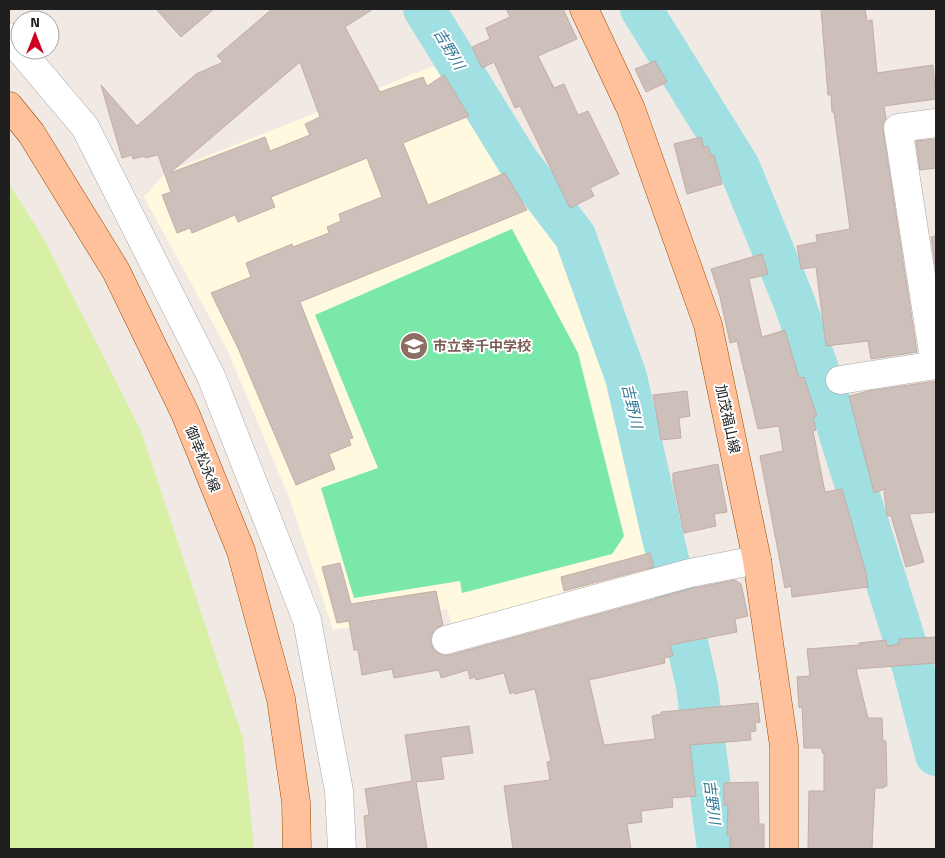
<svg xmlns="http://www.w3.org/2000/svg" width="945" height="858" viewBox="0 0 945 858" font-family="'Titillium Web','Noto Sans JP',sans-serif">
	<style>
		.education { fill: #fff9df }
		.grass { fill: #d8f0a5 }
		.pitch { fill: #7ae8a9 }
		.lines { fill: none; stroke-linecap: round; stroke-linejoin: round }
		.river { stroke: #a0e0e3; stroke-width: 42 }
		.building { fill: #cdbfba; stroke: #c4ada5; fill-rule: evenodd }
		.minor-casing { stroke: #a6a6a6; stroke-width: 29 }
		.major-casing { stroke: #9a4a00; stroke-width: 29 }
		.minor { stroke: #fff; stroke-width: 28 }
		.major { stroke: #ffc19b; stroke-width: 28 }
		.labels { text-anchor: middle; stroke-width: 4; stroke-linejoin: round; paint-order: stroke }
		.education-label { font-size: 14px; font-weight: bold; fill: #785e54; stroke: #fff; text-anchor: start }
		.street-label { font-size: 14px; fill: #1f1f1f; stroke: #fff }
		.water-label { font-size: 15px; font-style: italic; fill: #377a97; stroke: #fff }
	</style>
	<rect width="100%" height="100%" fill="#f1eae4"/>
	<path class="education" d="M444,62l112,172 46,109 32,117 27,113 -208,55 -6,-19 -114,21 -43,-130 -63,-151 -83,-152 22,-25z"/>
	<path class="grass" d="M9,184l36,57 96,190 102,308 11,110h-245z"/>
	<path class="pitch" d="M512,229l66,124 46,183 -12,18 -150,39 -2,-12 -106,17 -33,-110 57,-20 -63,-153z"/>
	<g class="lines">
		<g class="river">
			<path d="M424,9l93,151 58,76 51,141 71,309 21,163"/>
			<path d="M641,9l98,158 54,132 37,104 83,264 23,88"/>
		</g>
	</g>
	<g class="building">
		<path d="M156,9h58l-33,28z"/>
		<path d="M272,9h101l-28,18 35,65 43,-15 4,9 17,-11 25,41 -66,27 25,62 77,-32 22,37 -227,92 53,136 -4,1 2,6 -22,9 6,15 -39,16 -58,-137 -27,-55 40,-16 -5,-14 46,-19 1,3 36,-14 -2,-6 14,-6 -2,-7 43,-17 -15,-39 -96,39 4,10 -37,15 -3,-7 -43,18 -2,-5 -13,5 -15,-38 9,-3 -13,-37 -13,3v-2l-12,3 -1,-4 -10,3 -21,-73 36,41 59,-52 27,-12 -6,-6zM300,62l20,55 -15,7 5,11 -40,16 -5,-14 -95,36z"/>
		<path d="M506,9h57l14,30 -39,17 16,32 10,-4 14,31 10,-4 31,63 -29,14 4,8 -24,12 -50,-102 -5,2 -21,-46 -12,6 -10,-21 18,-8 -4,-11 24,-11z"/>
		<path d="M821,9h44l2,12 5,-1 5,53 56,-8 3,34 -52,7 2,13 -3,4v7l34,222 -46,7 -3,-18 -42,5 -10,-79 -15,2 -4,-23 20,-4 -1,-7 34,-6 -16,-117h-2l-1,-17h-3z"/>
		<path d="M655,61l12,21 -21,10 -11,-23z"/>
		<path d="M701,137l3,10 4,-1 3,10 3,-1 8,29 -35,10 -13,-50z"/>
		<path d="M936,139v29l-16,2 -4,-29z"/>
		<path d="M936,236v36l-5,-35z"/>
		<path d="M762,254l6,20 -19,5 13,58 23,-7 14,48 5,-1 13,39 -4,1 3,13 -3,1 12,61 17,-3 24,84 2,14 -76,10 -1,-11 -6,2 -25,-132 23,-5 -4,-25 -21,3 -21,-88 -7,2 -10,-46 -9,-28z"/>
		<path d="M936,381v131l-27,2 15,48 -18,5 -15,-51h-4l-3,-24 1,-3 -11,4 -25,-97 20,-5z"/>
		<path d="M687,391l3,25 -11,2 2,20 -20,2 -8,-45z"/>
		<path d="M718,464l9,48 -13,2 2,12 -32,7 -11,-51v-9z"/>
		<path d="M650,553l4,14 -90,24 -3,-14z"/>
		<path d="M340,563l11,41 85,-13 7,34 -8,4 -4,7v8l4,7 8,4h7l244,-67 41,-8 6,4 7,32 -13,3 2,13 -67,13 3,11 -9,2 1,5 -76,17 15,65 51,-6 -3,-23 9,-2v-2l97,-9 2,19 -5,1 1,8 -6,1 1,8 -61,5 6,51 -24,2 1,9 -32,4 1,11 -15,2 4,25h-118l-9,-63 46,-6 -3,-18 4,-1 -16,-72 -20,5 -1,-2 -4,2 -6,-21 -28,7 -1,-3 -5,2 -2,-9 -27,8 -2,-8 -45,8 -2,-9 -30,6 -4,-25h-4l-5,-29 -12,2 -15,-56z"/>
		<path d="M936,637v26l-80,6 12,49h14l1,23h3l1,45h-3v2h-9l-3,61h-64l1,-58h15v-38h-2v-5h-18l-2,-41 -3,1 -2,-31 13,-1 -3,-27 52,-4v-2l27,-3 1,6 12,-2v-5z"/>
		<path d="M469,726l4,27 -32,4 3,22 -28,3 11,67h-60l-3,-33 5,-1 -4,-26 47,-8 -7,-46z"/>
		<path d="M758,782l1,42h5v25h-34v-14h-3l1,-30h-4v-22z"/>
	</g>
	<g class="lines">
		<defs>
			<g id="minor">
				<path d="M9,37l76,90 126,249 96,244 32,171 3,58"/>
				<path d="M935,365l-37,-237 38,-5"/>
				<path d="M840,380l96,-15"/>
				<path d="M446,640l244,-67 67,-13"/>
			</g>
			<g id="major">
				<path d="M584,9l47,100 77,216 49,235 27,186v103"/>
				<path d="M9,106l22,27 85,138 69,142 56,138 40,148 15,103 1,47"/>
			</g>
		</defs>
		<use href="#minor" class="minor-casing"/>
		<use href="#major" class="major-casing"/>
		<use href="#minor" class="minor"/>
		<use href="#major" class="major"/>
	</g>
	<defs>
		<symbol id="school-disc" viewBox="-11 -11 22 22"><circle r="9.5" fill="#8d6e63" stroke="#fff"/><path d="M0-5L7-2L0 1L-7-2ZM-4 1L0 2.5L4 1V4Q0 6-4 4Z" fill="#fff"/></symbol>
	</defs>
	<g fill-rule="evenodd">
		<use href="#school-disc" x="398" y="330" width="32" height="32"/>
	</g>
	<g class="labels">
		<g class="education-label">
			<text x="433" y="351">市立幸千中学校</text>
		</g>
		<g class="street-label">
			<text transform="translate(728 419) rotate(78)" y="5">加茂福山線</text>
			<text transform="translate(203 459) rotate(68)" y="5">御幸松永線</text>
		</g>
		<g class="water-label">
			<text transform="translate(449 49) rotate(59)" y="5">吉野川</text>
			<text transform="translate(632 406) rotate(77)" y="5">吉野川</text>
			<text transform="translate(712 802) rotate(83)" y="5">吉野川</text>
		</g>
	</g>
	<rect width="945" height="858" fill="none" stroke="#1f1f1f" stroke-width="20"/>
	<g transform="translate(35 35)"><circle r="24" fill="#ffffff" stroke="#a5a5a5"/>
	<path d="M0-4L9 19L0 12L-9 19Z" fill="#ce0027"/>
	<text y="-8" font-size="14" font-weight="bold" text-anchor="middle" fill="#1f1f1f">N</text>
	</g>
</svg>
